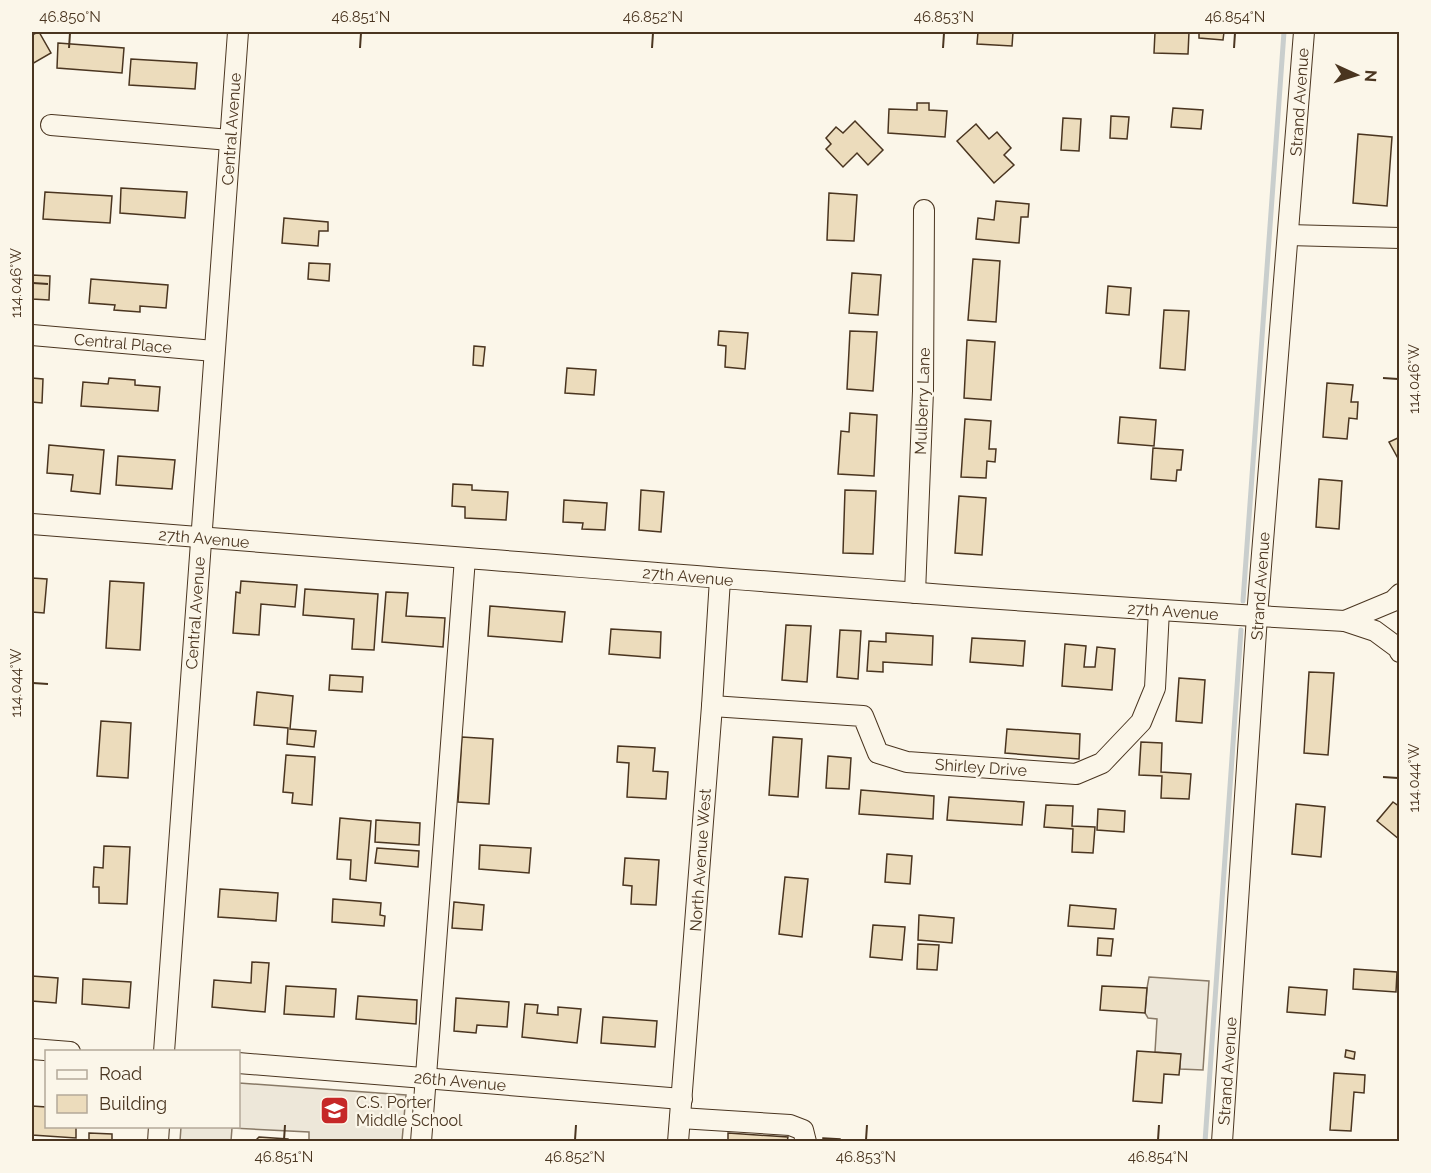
<svg xmlns="http://www.w3.org/2000/svg" width="1431" height="1173" viewBox="0 0 1431 1173" font-family="Raleway,sans-serif">
	<style>
		.parking { fill: #ede7d9; stroke: #887966; stroke-width: 1.5 }
		.lines { fill: none; stroke-linecap: round; stroke-linejoin: round }
		.stream { stroke: #c9cecd; stroke-width: 5 }
		.building { fill: #ecdcbc; stroke: #4a3520; stroke-width: 1.5 }
		.minor-casing { stroke: #4a3520; stroke-width: 22 }
		.minor { stroke: #fbf6e9; stroke-width: 20 }
		.ticks { fill: none; stroke: #4a3520; stroke-width: 2 }
		.labels { text-anchor: middle; stroke-width: 4.5; stroke-linejoin: round; paint-order: stroke }
		.street-label { font-size: 16px; fill: #4a3520; stroke: #fbf6e9 }
		.poi-label { font-size: 16px; fill: #4a3520; stroke: #fbf6e9; text-anchor: start }
		.neatline { fill: none; stroke: #4a3520; stroke-width: 2 }
		.ticks-label { font-size: 15px; text-anchor: middle; fill: #4a3520 }
	</style>
	<rect width="100%" height="100%" fill="#fbf6e9"/>
	<g class="parking">
		<path d="M1149,977l60,4 -6,89 -23,-1v-15l-25,-2 2,-33 -9,-1 -3,-5 2,-25z"/>
		<path d="M239,1083l167,12 -4,46 -93,-1v-8l-77,-4 -1,13h-51l1,-14 57,-1z"/>
	</g>
	<g class="lines">
		<g class="stream">
			<path d="M1243,601l41,-569"/>
			<path d="M1205,1142l36,-512"/>
		</g>
	</g>
	<g class="building">
		<path d="M38,32h1l12,21 -19,11v-29z"/>
		<path d="M978,32h35l-1,14 -35,-2z"/>
		<path d="M1155,32h34l-1,22 -34,-1z"/>
		<path d="M1199,32h25l-1,8 -24,-2z"/>
		<path d="M58,43l66,5 -2,25 -65,-5z"/>
		<path d="M131,59l66,4 -2,26 -66,-4z"/>
		<path d="M917,103h12v7l18,1 -2,26 -57,-4 1,-24 28,1z"/>
		<path d="M1173,108l30,2 -2,19 -30,-2z"/>
		<path d="M1111,116l18,1 -2,22 -17,-1z"/>
		<path d="M1063,118l18,1 -2,32 -18,-1z"/>
		<path d="M855,121l28,29 -15,15 -11,-12 -14,14 -17,-18 5,-5 -5,-6 10,-11 7,6z"/>
		<path d="M976,124l13,15 8,-7 14,16 -7,7 10,10 -20,18 -37,-42z"/>
		<path d="M1358,134l34,3 -5,69 -34,-3z"/>
		<path d="M121,188l66,4 -2,26 -65,-5z"/>
		<path d="M45,192l67,4 -2,27 -67,-4z"/>
		<path d="M829,193l28,2 -3,46 -27,-1z"/>
		<path d="M996,201l33,3 -1,13h-7l-2,26 -43,-4 2,-21 16,2z"/>
		<path d="M284,218l44,4v9h-9l-1,15 -36,-3z"/>
		<path d="M973,259l27,2 -4,61 -28,-2z"/>
		<path d="M309,263l21,1 -1,17 -21,-2z"/>
		<path d="M852,273l29,2 -3,40 -29,-2z"/>
		<path d="M32,275l18,1 -1,24 -17,-1z"/>
		<path d="M91,279l77,6 -2,23 -26,-2v6l-26,-2 1,-5 -26,-2z"/>
		<path d="M1108,286l23,2 -2,27 -23,-2z"/>
		<path d="M1164,310l25,1 -4,59 -25,-2z"/>
		<path d="M719,331l29,2 -3,36 -20,-2 1,-21 -8,-1z"/>
		<path d="M850,331l27,1 -4,59 -26,-2z"/>
		<path d="M967,340l28,2 -4,58 -27,-2z"/>
		<path d="M474,346l11,1 -2,19 -10,-1z"/>
		<path d="M567,368l29,2 -2,25 -29,-2z"/>
		<path d="M32,378l11,1 -1,24 -10,-1z"/>
		<path d="M109,378l26,2v5l25,2 -2,24 -77,-5 2,-24 25,2z"/>
		<path d="M1327,383l26,2 -2,17h7l-1,17 -8,-1 -2,21 -24,-2z"/>
		<path d="M850,413l27,2 -3,61 -36,-2 3,-43 8,1z"/>
		<path d="M1120,417l36,3 -2,26 -36,-3z"/>
		<path d="M965,419l26,2 -2,28h7l-1,13 -8,-1 -1,17 -25,-1z"/>
		<path d="M1400,437v25l-11,-20z"/>
		<path d="M49,445l55,5 -4,44 -29,-3 2,-16 -26,-2z"/>
		<path d="M1153,448l30,2 -2,20h-4l-1,11 -25,-2z"/>
		<path d="M118,456l57,4 -3,29 -56,-4z"/>
		<path d="M1319,479l23,2 -3,48 -23,-2z"/>
		<path d="M453,484l19,1v5l36,2 -2,28 -41,-2v-11l-13,-1z"/>
		<path d="M641,490l23,2 -3,40 -22,-2z"/>
		<path d="M845,490l31,1 -3,63 -30,-1z"/>
		<path d="M959,496l27,2 -4,57 -27,-2z"/>
		<path d="M564,500l43,3 -2,27 -23,-1 1,-6 -20,-1z"/>
		<path d="M32,578l15,1 -3,34 -12,-1z"/>
		<path d="M110,581l34,2 -4,67 -34,-2z"/>
		<path d="M241,581l56,4 -2,22 -34,-3 -2,31 -26,-2 3,-41 4,1z"/>
		<path d="M305,589l73,5 -4,56 -22,-1 2,-30 -51,-4z"/>
		<path d="M386,592l22,1 -2,23 39,2 -2,29 -61,-5z"/>
		<path d="M490,606l75,6 -3,30 -74,-6z"/>
		<path d="M786,625l25,1 -4,56 -25,-2z"/>
		<path d="M611,629l50,3 -1,26 -51,-4z"/>
		<path d="M840,630l21,1 -3,48 -21,-2z"/>
		<path d="M886,633l47,3 -1,29 -49,-3v10l-16,-1 2,-30 17,1z"/>
		<path d="M972,638l53,3 -2,25 -53,-4z"/>
		<path d="M1065,644l21,2 -2,21h11l2,-20 18,2 -3,41 -50,-4z"/>
		<path d="M1309,672l25,1 -6,82 -24,-2z"/>
		<path d="M330,675l33,2 -1,15 -33,-2z"/>
		<path d="M1179,678l26,2 -3,43 -26,-2z"/>
		<path d="M257,692l36,4 -3,33 26,2 -2,16 -27,-3 1,-16 -34,-3z"/>
		<path d="M101,721l30,2 -3,55 -31,-2z"/>
		<path d="M1007,729l73,5 -1,25 -74,-6z"/>
		<path d="M462,737l31,2 -4,65 -31,-2z"/>
		<path d="M773,737l29,2 -4,58 -29,-2z"/>
		<path d="M1141,742l21,1 -1,29 30,2 -2,25 -28,-1 1,-22 -23,-1z"/>
		<path d="M618,746l37,2 -2,23 15,1 -2,27 -39,-2 2,-34 -12,-1z"/>
		<path d="M286,755l29,2 -3,48 -20,-2 1,-10 -10,-1z"/>
		<path d="M828,756l23,2 -2,31 -23,-1z"/>
		<path d="M861,790l73,6 -1,23 -74,-5z"/>
		<path d="M949,797l75,5 -2,23 -75,-5z"/>
		<path d="M1393,802l7,5v33l-23,-19z"/>
		<path d="M1296,804l29,3 -4,50 -29,-3z"/>
		<path d="M1046,805l27,1 -1,20 23,1 -2,26 -21,-1 1,-23 -29,-2z"/>
		<path d="M1098,809l27,2 -1,21 -27,-2z"/>
		<path d="M340,818l31,3 -5,60 -16,-2 1,-19 -14,-1z"/>
		<path d="M376,820l44,3 -1,22 -44,-3z"/>
		<path d="M480,845l51,3 -2,25 -50,-4z"/>
		<path d="M104,846l26,1 -3,57 -28,-1v-16h-6l1,-20 9,1z"/>
		<path d="M377,848l42,3 -1,16 -43,-4z"/>
		<path d="M887,854l25,2 -2,28 -25,-2z"/>
		<path d="M625,858l34,2 -3,45 -25,-1 1,-18 -9,-1z"/>
		<path d="M785,877l23,2 -6,58 -23,-3z"/>
		<path d="M220,889l58,4 -2,28 -58,-4z"/>
		<path d="M333,899l48,4 -1,12 5,1 -1,10 -52,-4z"/>
		<path d="M454,902l30,3 -2,25 -30,-2z"/>
		<path d="M1070,905l46,4 -2,20 -46,-3z"/>
		<path d="M919,915l35,3 -2,25 -34,-3z"/>
		<path d="M873,925l32,2 -3,33 -32,-3z"/>
		<path d="M1098,938l15,1 -2,17 -14,-1z"/>
		<path d="M918,944l21,1 -2,25 -20,-1z"/>
		<path d="M252,962l17,1 -4,49 -53,-5 2,-27 37,3z"/>
		<path d="M1354,969l43,3 -1,20 -43,-3z"/>
		<path d="M32,976l26,2 -2,25 -24,-2z"/>
		<path d="M83,979l48,3 -2,26 -47,-4z"/>
		<path d="M286,986l50,3 -2,28 -50,-3z"/>
		<path d="M1102,986l45,2 -2,25 -45,-3z"/>
		<path d="M1289,987l38,3 -2,25 -38,-3z"/>
		<path d="M358,996l59,4 -1,24 -60,-5z"/>
		<path d="M456,998l53,4 -2,25 -30,-2 -1,8 -22,-2z"/>
		<path d="M525,1004l13,1 -1,8 21,2v-8l23,2 -4,34 -55,-6z"/>
		<path d="M603,1017l54,4 -2,26 -54,-4z"/>
		<path d="M1346,1050l9,2 -1,7 -9,-2z"/>
		<path d="M1137,1051l44,3 -2,21 -15,-1 -2,29 -29,-2z"/>
		<path d="M1334,1073l31,2 -1,18 -10,-1 -3,39 -21,-1z"/>
		<path d="M32,1106l14,1v19h30v12l-44,-3z"/>
		<path d="M89,1133l23,1v8h-23z"/>
		<path d="M728,1133l60,4 -1,5h-59z"/>
		<path d="M259,1137l29,2 3,3h-37z"/>
		<path d="M823,1138l17,1v3h-17z"/>
	</g>
	<g class="lines">
		<defs>
			<g id="minor">
				<path d="M51,125l179,15"/>
				<path d="M1288,235l112,3"/>
				<path d="M32,335l182,16"/>
				<path d="M32,524c145,12 290,23 435,34 293,23 585,47 878,63"/>
				<path d="M915,593l8,-202 1,-181"/>
				<path d="M1400,594l-7,7 -48,20 30,10 23,17 2,4"/>
				<path d="M712,706l151,10 15,37 29,9 169,12 26,-11 39,-41 14,-34 4,-78"/>
				<path d="M32,1049l38,3"/>
				<path d="M164,1052l74,-1020"/>
				<path d="M238,1063l444,36"/>
				<path d="M680,1118l110,7 13,5 3,12"/>
				<path d="M158,1142l1,-16"/>
				<path d="M421,1142l44,-584"/>
				<path d="M678,1142l34,-436 8,-127"/>
				<path d="M1222,1142l35,-526 47,-584"/>
			</g>
		</defs>
		<use href="#minor" class="minor-casing"/>
		<use href="#minor" class="minor"/>
	</g>
	<path class="ticks" d="M69,48l1,-15M360,48l1,-15M652,48l1,-15M943,48l1,-15M1234,48l1,-15M33,283l15,1M1383,378l15,1M33,683l15,1M1383,777l15,1M284,1140l1,-15M575,1140l1,-15M866,1140l1,-15M1158,1140l1,-15"/>
	<defs>
		<symbol id="school-square" viewBox="-11 -11 22 22"><rect x="-9" y="-9" width="18" height="18" rx="4" fill="#c62828" stroke="#fbf6e9"/><path d="M0-5L7-2L0 1L-7-2ZM-4 1L0 2.5L4 1V4Q0 6-4 4Z" fill="#fff"/></symbol>
	</defs>
	<g fill-rule="evenodd">
		<use href="#school-square" x="318" y="1094" width="33" height="33"/>
	</g>
	<g class="labels">
		<g class="street-label">
			<text transform="translate(1299 102) rotate(-86)" y="6">Strand Avenue</text>
			<text transform="translate(231 129) rotate(-86)" y="6">Central Avenue</text>
			<text transform="translate(123 343) rotate(5)" y="6">Central Place</text>
			<text transform="translate(922 401) rotate(-88)" y="6">Mulberry Lane</text>
			<text transform="translate(204 538) rotate(5)" y="6">27th Avenue</text>
			<text transform="translate(688 576) rotate(5)" y="6">27th Avenue</text>
			<text transform="translate(1260 586) rotate(-86)" y="6">Strand Avenue</text>
			<text transform="translate(1173 611) rotate(4)" y="6">27th Avenue</text>
			<text transform="translate(195 613) rotate(-86)" y="6">Central Avenue</text>
			<text transform="translate(981 767) rotate(4)" y="6">Shirley Drive</text>
			<text transform="translate(700 860) rotate(-86)" y="6">North Avenue West</text>
			<text transform="translate(1227 1071) rotate(-86)" y="6">Strand Avenue</text>
			<text transform="translate(460 1081) rotate(5)" y="6">26th Avenue</text>
		</g>
		<g class="poi-label">
			<text x="356" y="1108">C.S. Porter<tspan x="356" dy="18">Middle School</tspan></text>
		</g>
	</g>
	<rect width="1431" height="1173" fill="none" stroke="#fbf6e9" stroke-width="66"/>
	<rect x="45" y="1050" width="195" height="78" fill="#fbf6e9" stroke="#b4a999" stroke-width="1.5"/>
	<rect x="57" y="1070" width="30" height="9" fill="#fbf6e9" stroke="#b4a999" stroke-width="1.5"/>
	<text x="99" y="1080" font-size="18" fill="#4a3520">Road</text>
	<rect x="57" y="1095" width="30" height="18" fill="#ecdcbc" stroke="#b4a999" stroke-width="1.5"/>
	<text x="99" y="1110" font-size="18" fill="#4a3520">Building</text>
	<g transform="translate(1356 75) rotate(94)" stroke="#fbf6e9" stroke-width="4.5" paint-order="stroke">
	<path d="M0-4.5L10 22L0 15L-10 22Z" fill="#4a3520"/>
	<text y="-9" font-size="16" font-weight="bold" text-anchor="middle" fill="#4a3520">N</text>
	</g>
	<rect x="33" y="33" width="1365" height="1107" class="neatline"/>
	<g class="ticks-label">
		<text x="70" y="22">46.850°N</text>
		<text x="361" y="22">46.851°N</text>
		<text x="653" y="22">46.852°N</text>
		<text x="944" y="22">46.853°N</text>
		<text x="1235" y="22">46.854°N</text>
		<text transform="translate(16 283) rotate(-90)" y="5">114.046°W</text>
		<text transform="translate(1414 379) rotate(-90)" y="5">114.046°W</text>
		<text transform="translate(16 683) rotate(-90)" y="5">114.044°W</text>
		<text transform="translate(1414 778) rotate(-90)" y="5">114.044°W</text>
		<text x="284" y="1162">46.851°N</text>
		<text x="575" y="1162">46.852°N</text>
		<text x="866" y="1162">46.853°N</text>
		<text x="1158" y="1162">46.854°N</text>
	</g>
</svg>
